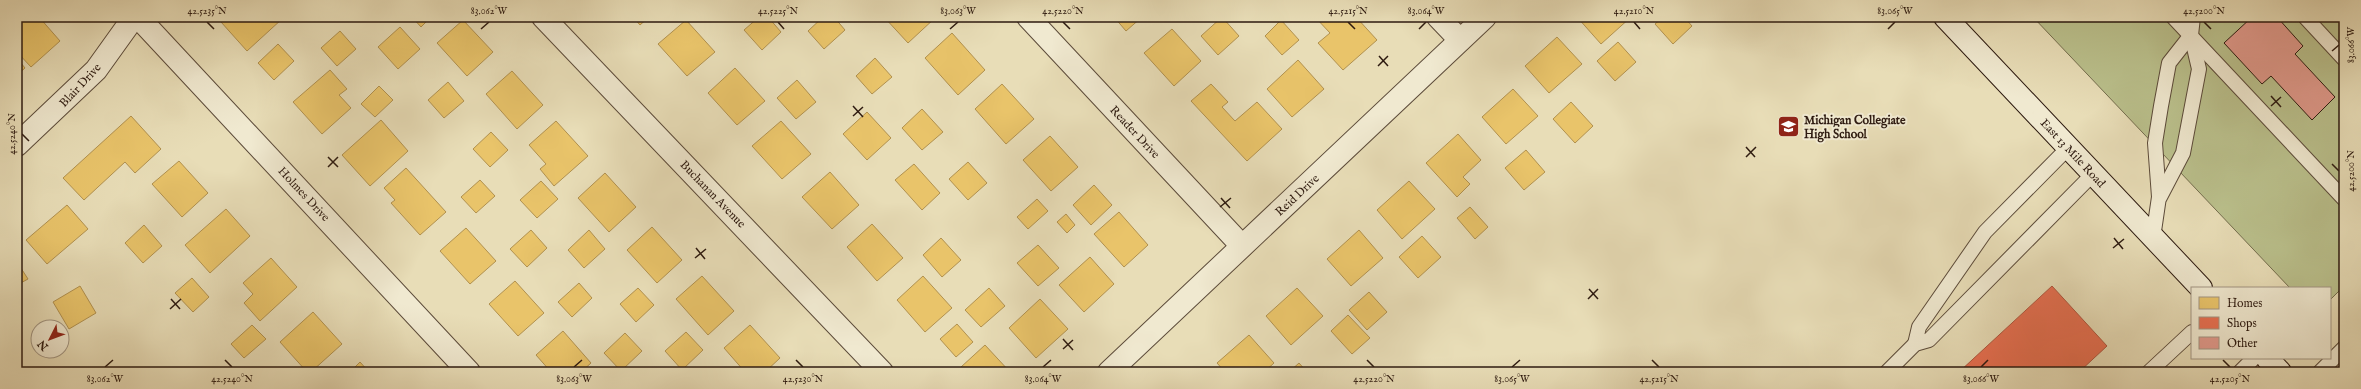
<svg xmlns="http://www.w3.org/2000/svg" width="2361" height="389" viewBox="0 0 2361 389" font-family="'IM FELL English',serif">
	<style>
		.green { fill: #bac08c; stroke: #746d4e }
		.homes { fill: #e9c46a; stroke: #b1914f }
		.shops { fill: #e76f51; stroke: #af563e }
		.building { fill: #e0998b; stroke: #2d1a10 }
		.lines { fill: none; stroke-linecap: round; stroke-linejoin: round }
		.service-casing { stroke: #5c4b3a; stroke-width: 16 }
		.minor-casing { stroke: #5c4b3a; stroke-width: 24 }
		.secondary-casing { stroke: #2d1a10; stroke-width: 24 }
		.service { stroke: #f0e9d0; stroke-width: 14 }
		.minor { stroke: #f0e9d0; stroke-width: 22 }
		.secondary { stroke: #f0e9d0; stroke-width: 22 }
		.ticks { fill: none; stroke: #2d1a10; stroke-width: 1.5 }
		.labels { text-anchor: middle; stroke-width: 4; stroke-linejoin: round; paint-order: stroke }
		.street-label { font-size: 12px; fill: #2d1a10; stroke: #f0e9d0 }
		.poi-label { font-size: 12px; font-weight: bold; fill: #2d1a10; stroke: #f0e9d0; text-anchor: start }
		.neatline { fill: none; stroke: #2d1a10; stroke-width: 1.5 }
		.ticks-label { font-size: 10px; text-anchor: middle; fill: #2d1a10 }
	</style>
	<rect width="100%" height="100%" fill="#e8ddb7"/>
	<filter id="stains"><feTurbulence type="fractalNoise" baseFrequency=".005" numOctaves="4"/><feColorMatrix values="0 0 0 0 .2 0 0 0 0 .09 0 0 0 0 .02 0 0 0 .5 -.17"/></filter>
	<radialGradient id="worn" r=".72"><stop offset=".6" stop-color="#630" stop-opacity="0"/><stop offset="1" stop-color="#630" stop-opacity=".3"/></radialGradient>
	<path class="green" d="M2033,17h311v269l-14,14v-12h-40z"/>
	<g class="homes">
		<path d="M17,17h22l21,24 -29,26 -14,-15z"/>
		<path d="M227,17h53l2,2 -35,32 -26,-29z"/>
		<path d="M412,17h19l-10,10z"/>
		<path d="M633,17h16l-9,8z"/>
		<path d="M759,17h9l13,15 -19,18 -18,-20z"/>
		<path d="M823,17h11l11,13 -21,19 -16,-18z"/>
		<path d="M884,17h50l1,1 -27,25z"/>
		<path d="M1114,17h28l-16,14z"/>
		<path d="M1222,17l17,19 -21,19 -17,-19z"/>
		<path d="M1315,17h41l21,23 -34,30 -25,-27 12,-10z"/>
		<path d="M1577,17h54l-30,27z"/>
		<path d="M1663,17h21l8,9 -19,18 -18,-20z"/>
		<path d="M463,20l30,32 -26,24 -30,-33z"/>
		<path d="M686,20l29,32 -28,24 -29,-32z"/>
		<path d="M1281,20l18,20 -17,15 -17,-19z"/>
		<path d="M400,27l20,22 -22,20 -20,-22z"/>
		<path d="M1172,29l29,32 -27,25 -30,-33z"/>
		<path d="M340,31l16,18 -19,17 -16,-18z"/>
		<path d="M952,33l33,37 -27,25 -33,-37z"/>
		<path d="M1557,37l25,27 -33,29 -24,-27z"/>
		<path d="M1618,42l18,20 -21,19 -18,-20z"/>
		<path d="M278,44l16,17 -20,19 -16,-17z"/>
		<path d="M17,58l8,10 -8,7z"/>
		<path d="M875,58l17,19 -20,17 -16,-18z"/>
		<path d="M1298,60l26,29 -32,28 -25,-28z"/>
		<path d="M735,68l30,33 -28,24 -29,-32z"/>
		<path d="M330,70l17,19 -8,6 12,13 -29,26 -29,-32z"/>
		<path d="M512,71l31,34 -26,24 -31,-35z"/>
		<path d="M797,80l19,22 -20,17 -19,-21z"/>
		<path d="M448,82l16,19 -20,17 -16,-18z"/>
		<path d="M1002,84l32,35 -28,25 -31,-35z"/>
		<path d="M1211,84l17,18 -6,5 13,14 22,-19 25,27 -35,32 -56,-60z"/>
		<path d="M379,86l14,14 -18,17 -14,-13z"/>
		<path d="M1513,89l25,27 -32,28 -24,-27z"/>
		<path d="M1571,102l22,24 -18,17 -22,-24z"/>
		<path d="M922,109l21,23 -21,18 -20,-22z"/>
		<path d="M867,112l24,26 -24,22 -24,-26z"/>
		<path d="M131,116l30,33 -26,24 -10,-11 -41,38 -21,-22z"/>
		<path d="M381,120l27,31 -38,35 -28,-31z"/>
		<path d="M556,121l32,35 -34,30 -14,-17 6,-5 -17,-19z"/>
		<path d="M781,121l30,33 -29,25 -30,-33z"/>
		<path d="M491,132l17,18 -18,17 -17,-18z"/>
		<path d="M1458,134l23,26 -18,17 7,7 -13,13 -31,-34z"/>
		<path d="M1050,136l28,31 -27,24 -28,-31z"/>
		<path d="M1526,150l19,22 -21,18 -19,-22z"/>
		<path d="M179,161l29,32 -26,24 -30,-33z"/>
		<path d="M968,162l19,21 -19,17 -19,-21z"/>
		<path d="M914,164l26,29 -18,17 -27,-30z"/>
		<path d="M406,168l40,44 -26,23 -29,-32 4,-3 -11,-12z"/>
		<path d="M830,172l29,33 -27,24 -30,-32z"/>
		<path d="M605,173l31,34 -27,25 -31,-34z"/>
		<path d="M480,180l15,16 -19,17 -15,-16z"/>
		<path d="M541,181l17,18 -21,19 -17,-18z"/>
		<path d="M1409,181l26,28 -33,30 -25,-29z"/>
		<path d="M1094,185l18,20 -21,20 -18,-20z"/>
		<path d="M1037,199l11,12 -20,18 -11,-12z"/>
		<path d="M67,205l21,24 -41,35 -21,-24z"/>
		<path d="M1470,207l18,20 -13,12 -18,-21z"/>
		<path d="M226,209l24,27 -40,37 -25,-28z"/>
		<path d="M1119,212l29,33 -24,22 -30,-33z"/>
		<path d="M1066,214l9,11 -8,8 -10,-11z"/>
		<path d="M872,224l31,34 -26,23 -30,-34z"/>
		<path d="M144,225l18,21 -19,17 -18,-20z"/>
		<path d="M652,227l30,33 -25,23 -30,-33z"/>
		<path d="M466,228l30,33 -26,23 -30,-33z"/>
		<path d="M531,230l16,18 -20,19 -17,-18z"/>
		<path d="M589,230l16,19 -21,19 -16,-18z"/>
		<path d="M1359,230l24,28 -32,28 -24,-27z"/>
		<path d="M1422,236l19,21 -23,21 -19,-21z"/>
		<path d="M941,238l20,22 -19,17 -19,-22z"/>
		<path d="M1038,245l21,23 -21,18 -21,-23z"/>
		<path d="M1090,257l24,27 -30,28 -25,-27z"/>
		<path d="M271,258l26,29 -37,34 -16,-18 9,-9 -10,-11z"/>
		<path d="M17,262l11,17 -11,6z"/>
		<path d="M702,276l32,35 -26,24 -32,-36z"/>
		<path d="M923,276l29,32 -27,24 -28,-32z"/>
		<path d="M192,278l17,19 -16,15 -18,-19z"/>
		<path d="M515,281l29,32 -26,23 -29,-32z"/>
		<path d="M579,283l13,15 -20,19 -14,-15z"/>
		<path d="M80,286l16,27 -27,16 -16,-27z"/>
		<path d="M638,288l16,17 -18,17 -16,-18z"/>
		<path d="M989,288l16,18 -24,21 -16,-17z"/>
		<path d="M1297,288l26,28 -32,29 -25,-29z"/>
		<path d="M1369,292l18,20 -20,18 -18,-20z"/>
		<path d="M1040,299l28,30 -32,29 -27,-30z"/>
		<path d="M313,312l29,32 -31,28h-4l-27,-30z"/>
		<path d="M1348,315l22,23 -18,16 -21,-23z"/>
		<path d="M957,324l16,18 -17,15 -16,-18z"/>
		<path d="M252,325l14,14 -22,19 -13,-14z"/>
		<path d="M750,325l30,33 -15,14h-20l-21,-24z"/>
		<path d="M563,331l28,32 -10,9h-30l-15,-17z"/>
		<path d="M686,332l17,18 -21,20 -17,-19z"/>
		<path d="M625,333l17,18 -21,20 -17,-18z"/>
		<path d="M1249,335l25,28 -10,9h-39l-8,-9z"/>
		<path d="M985,345l25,27h-44l-5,-5z"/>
		<path d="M360,362l9,10h-19z"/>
		<path d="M1299,363l8,9h-18z"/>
	</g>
	<path class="shops" d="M2052,286l55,60 -28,26h-120z"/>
	<path class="building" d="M2252,17h25l26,29 -8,8 40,43 -23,23 -41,-44 -9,8 -38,-41z"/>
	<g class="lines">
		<defs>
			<g id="service">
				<path d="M2173,17l171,182"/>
				<path d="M2305,17l39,42"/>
				<path d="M2160,197l23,-44 16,-84 -8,-34 2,-18"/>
				<path d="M2153,238l6,-41 -4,-54 6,-37 8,-43 22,-28"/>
				<path d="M1915,344l4,-17 66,-95 83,-84"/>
				<path d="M1887,372l28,-28 14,-4 164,-166"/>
				<path d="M2149,372l43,-40"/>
				<path d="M2240,372l14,-14"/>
				<path d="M2320,372l24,-24"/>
			</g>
			<g id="minor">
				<path d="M138,17l331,355"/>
				<path d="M543,17l339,355"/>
				<path d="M1028,17l214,229"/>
				<path d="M1438,17l22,23"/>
				<path d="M17,145l79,-75 38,-53"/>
				<path d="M1109,372l376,-355"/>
			</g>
			<g id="secondary">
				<path d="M1945,17l256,271"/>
				<path d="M2267,358l13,14"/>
			</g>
		</defs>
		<use href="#service" class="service-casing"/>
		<use href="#minor" class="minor-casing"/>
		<use href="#secondary" class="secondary-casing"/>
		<use href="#service" class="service"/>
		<use href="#minor" class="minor"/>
		<use href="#secondary" class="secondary"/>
	</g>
	<path class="ticks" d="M207,22l7,7M778,22l6,7M1063,22l7,7M1348,22l7,7M1634,22l6,7M2204,22l7,7M481,29l8,-7M950,29l8,-7M1419,29l7,-7M1888,29l7,-7M2332,51l7,-6M1379,56l9,10M1378,66l10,-10M2271,96l10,11M853,106l10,11M2271,106l10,-9M853,116l10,-9M22,134l7,7M1746,147l9,10M328,157l10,10M1746,157l10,-10M2332,164l7,7M328,167l10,-10M1221,198l9,10M1220,207l11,-9M2114,238l9,11M696,248l9,11M2113,248l11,-9M695,258l11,-9M1589,289l9,10M171,299l9,10M1588,299l10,-10M170,309l11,-10M1063,339l10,11M1063,349l10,-9M225,360l7,7M796,360l7,7M1367,360l7,7M1652,360l7,7M2223,360l7,7M105,367l8,-7M574,367l8,-7M1043,367l8,-7M1512,367l8,-7M1981,367l7,-7"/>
	<defs>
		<symbol id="school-square" viewBox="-11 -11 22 22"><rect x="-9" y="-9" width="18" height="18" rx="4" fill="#8f2418" stroke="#f0e9d0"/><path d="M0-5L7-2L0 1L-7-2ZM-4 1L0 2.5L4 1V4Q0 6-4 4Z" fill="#fff"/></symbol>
	</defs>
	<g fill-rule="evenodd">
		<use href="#school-square" x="1776" y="114" width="25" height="25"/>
	</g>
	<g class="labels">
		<g class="street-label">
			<text transform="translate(80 85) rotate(-47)" y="4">Blair Drive</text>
			<text transform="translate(1135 132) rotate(47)" y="4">Reader Drive</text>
			<text transform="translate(2073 153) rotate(47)" y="4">East 13 Mile Road</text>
			<text transform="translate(304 194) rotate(47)" y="4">Holmes Drive</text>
			<text transform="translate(713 194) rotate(46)" y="4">Buchanan Avenue</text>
			<text transform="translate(1297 195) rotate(-43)" y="4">Reid Drive</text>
		</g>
		<g class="poi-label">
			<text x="1804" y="124">Michigan Collegiate<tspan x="1804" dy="14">High School</tspan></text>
		</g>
	</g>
	<rect width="2361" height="389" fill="none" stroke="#e8ddb7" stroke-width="44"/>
	<rect x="2191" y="287" width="140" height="72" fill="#f0e9d0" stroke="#a29683"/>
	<rect x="2199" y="297" width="20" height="12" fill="#e9c46a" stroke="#a29683"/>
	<text x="2227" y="307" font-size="12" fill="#2d1a10">Homes</text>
	<rect x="2199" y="317" width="20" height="12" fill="#e76f51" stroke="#a29683"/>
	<text x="2227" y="327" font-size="12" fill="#2d1a10">Shops</text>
	<rect x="2199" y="337" width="20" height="12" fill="#e0998b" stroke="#a29683"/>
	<text x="2227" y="347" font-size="12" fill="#2d1a10">Other</text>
	<g transform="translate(50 339) rotate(228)"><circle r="19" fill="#f0e9d0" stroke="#a29683"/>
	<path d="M0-3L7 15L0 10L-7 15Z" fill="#8f2418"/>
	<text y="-6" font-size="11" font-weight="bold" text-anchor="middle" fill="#2d1a10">N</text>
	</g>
	<rect x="22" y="22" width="2317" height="345" class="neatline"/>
	<g class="ticks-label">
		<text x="207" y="14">42.5235°N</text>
		<text x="489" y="14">83.062°W</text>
		<text x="778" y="14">42.5225°N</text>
		<text x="958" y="14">83.063°W</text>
		<text x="1063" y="14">42.5220°N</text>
		<text x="1348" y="14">42.5215°N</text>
		<text x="1426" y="14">83.064°W</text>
		<text x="1634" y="14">42.5210°N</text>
		<text x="1895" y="14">83.065°W</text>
		<text x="2204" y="14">42.5200°N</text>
		<text transform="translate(2350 45) rotate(-90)" y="4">83.066°W</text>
		<text transform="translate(11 134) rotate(-90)" y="4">42.5240°N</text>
		<text transform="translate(2350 171) rotate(-90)" y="4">42.5200°N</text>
		<text x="105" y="382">83.062°W</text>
		<text x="232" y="382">42.5240°N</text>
		<text x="574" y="382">83.063°W</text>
		<text x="803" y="382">42.5230°N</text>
		<text x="1043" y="382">83.064°W</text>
		<text x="1374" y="382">42.5220°N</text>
		<text x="1512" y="382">83.065°W</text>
		<text x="1659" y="382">42.5215°N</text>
		<text x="1981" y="382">83.066°W</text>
		<text x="2230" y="382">42.5205°N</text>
	</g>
	<rect width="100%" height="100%" filter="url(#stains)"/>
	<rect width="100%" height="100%" fill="url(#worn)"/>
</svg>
